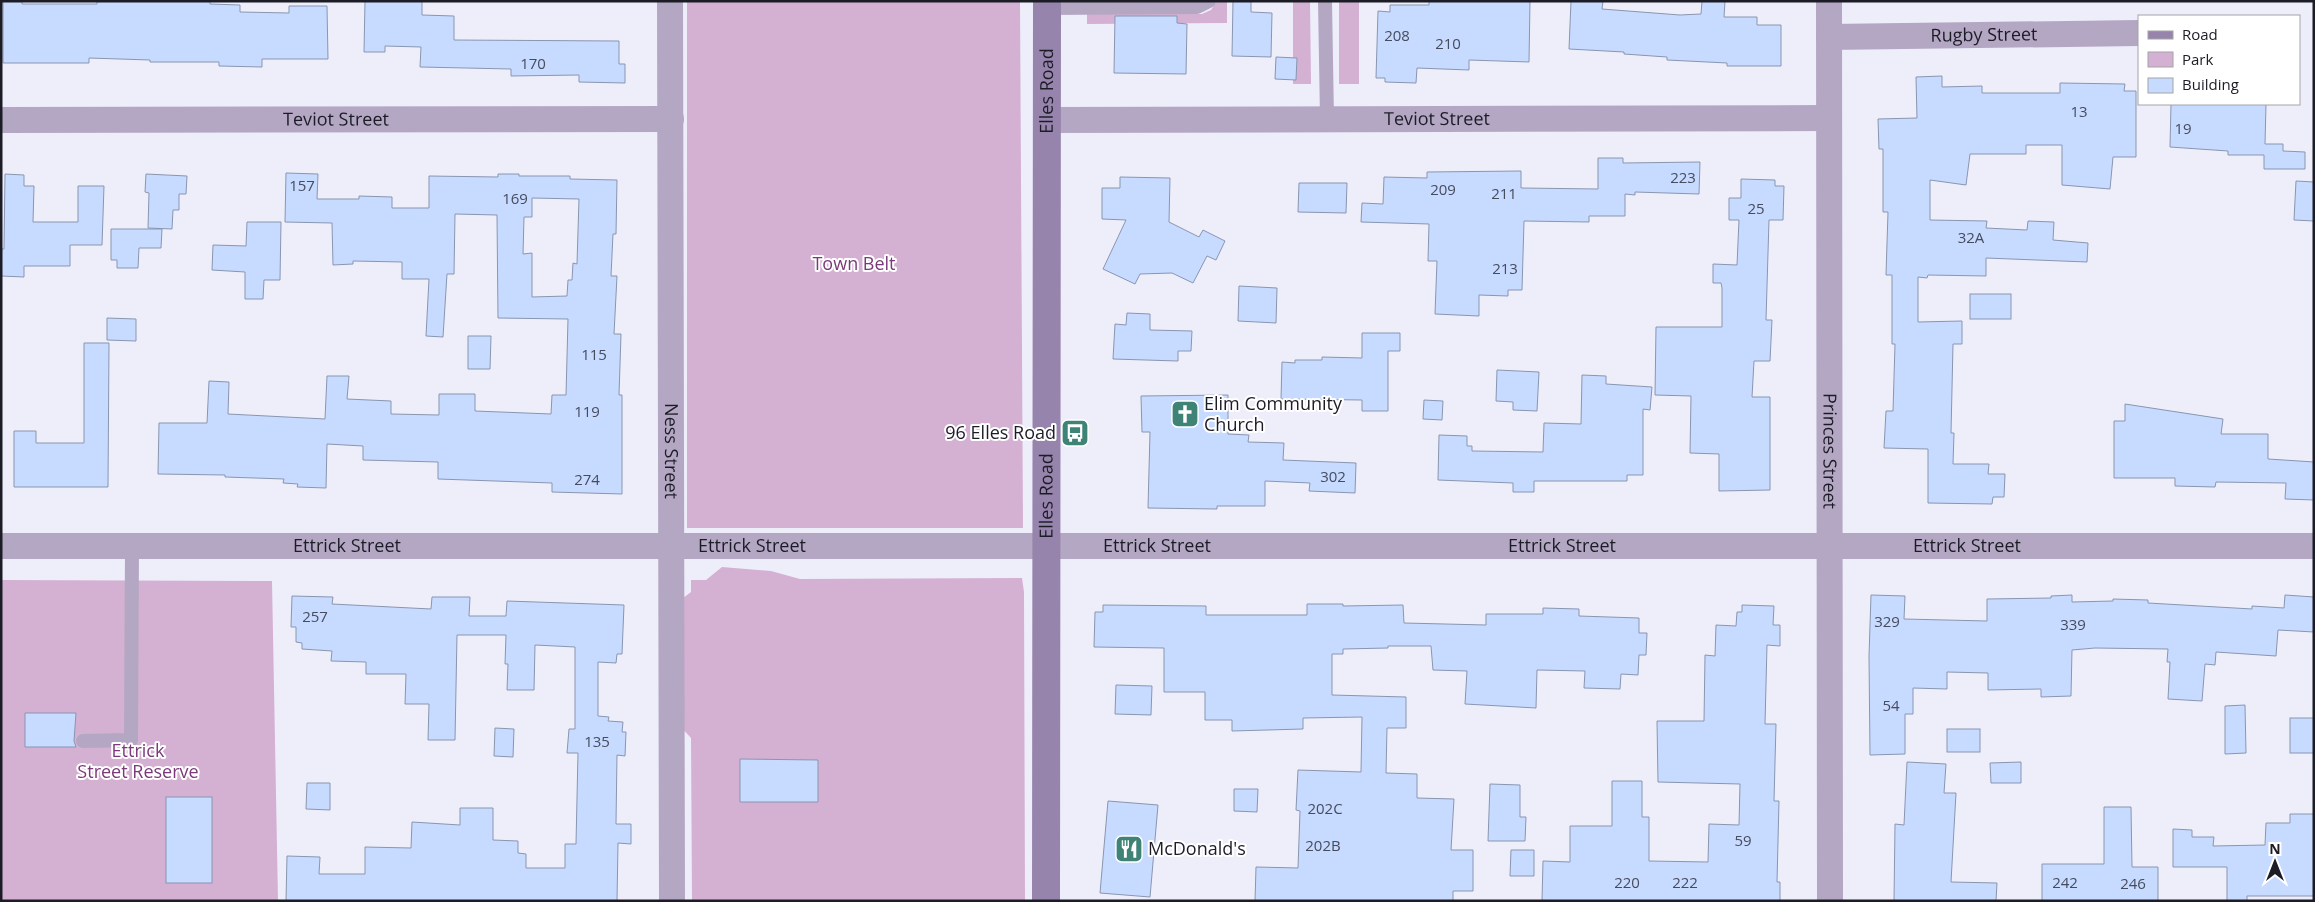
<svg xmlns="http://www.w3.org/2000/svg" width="2315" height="902" viewBox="0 0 2315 902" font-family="'Open Sans',sans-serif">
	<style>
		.green { fill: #d4b0d2 }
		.building { fill: #c7daff; stroke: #8996b0; fill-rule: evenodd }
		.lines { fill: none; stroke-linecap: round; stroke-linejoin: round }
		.service { stroke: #b4a7c3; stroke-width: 14 }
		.minor { stroke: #b4a7c3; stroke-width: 26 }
		.secondary { stroke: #9784ac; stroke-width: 28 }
		.labels { text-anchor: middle; stroke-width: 4; stroke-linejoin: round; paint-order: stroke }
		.number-label { font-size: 15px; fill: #474c5d }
		.street-label { font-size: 18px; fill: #1c1c27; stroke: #fff }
		.park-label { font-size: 18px; fill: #7a3a79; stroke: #fff }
		.poi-label { font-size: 18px; fill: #1c1c27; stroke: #fff; text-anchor: start }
	</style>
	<rect width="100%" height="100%" fill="#eeeefb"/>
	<g class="green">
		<path d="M687,1h333l3,527h-336z"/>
		<path d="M1217,1h10v22l-140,1v-10h115l9,-4z"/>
		<path d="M1293,1h17l1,83h-18z"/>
		<rect x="1339" y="1" width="20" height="83"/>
		<path d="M722,567l49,4 29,8 222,-1 2,14 1,309h-333l-1,-163 -11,-12 -1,-125 12,-9v-12h15z"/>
		<path d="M1,580l271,1 6,320h-277z"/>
	</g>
	<g class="building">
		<path d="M3,1h19v3h75v-3h113v3l30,1v7l49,1v-7h38l1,53h-66v8l-43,-1v-4h-69v-2l-61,-2v5h-86z"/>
		<path d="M365,1h57v14l32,1v24l165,1v23h6v19l-46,-1v-7l-68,1v-7l-91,-2 1,-20 -36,-1v6h-21z"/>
		<path d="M1233,1h18v11l21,1 -1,44 -39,-1z"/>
		<path d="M1429,1h101l-1,61 -60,-2v10l-52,-2 -1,15 -31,-1v-4h-9l2,-67 12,1v-7h39z"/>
		<path d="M1571,1h32l-1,8 78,6 21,-1 1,-13h23l-1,16h33v8h24v41h-54v-3l-60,-3v-3l-43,-3v-2l-55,-3z"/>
		<path d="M1115,16h62v7l10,1 -1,50 -72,-1z"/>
		<path d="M1276,57l21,1 -1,22 -21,-1z"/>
		<path d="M1942,76v11l40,-1v7h78v-10l65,1 -1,7h12v66h-23l-3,32 -48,-4v-40h-36v9h-56l-4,31 -36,-5v40l57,1 -1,7 41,2 1,-9 26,1 -1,18 35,3 -1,19 -101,-4v18l-58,-1 -1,3 -9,-1v45l44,-1v23h-9l-2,89h3l-1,31h36l-1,10h17l-1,23h-11l-1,7 -64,-1v-54l-44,-1 2,-37h7l2,-67h-3v-69h-6l2,-63h-5v-63h-4l-1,-30 39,-1 -1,-41z"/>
		<path d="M2171,104h95l-1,40h18v7l22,1v17h-41v-14h-36v-4l-58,-4z"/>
		<path d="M1598,158h25v5l77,-1 -1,32 -64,-2v3l-10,-1v22h-36v6l-65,-1 -2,69h-14v6l-29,-1v21l-44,-2 2,-53h-9l1,-37 -68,-2 1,-19 21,1 1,-27 43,1v-6l94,-1v17l77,1z"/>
		<path d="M286,173l32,1 -1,25h42v-3l33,1v11h37v-32l69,1v-3h21v2h51v3l47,1 -1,54h-3l-2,42h6l-3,58h7l-2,61h3v99l-70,-2v-9l-114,-4v-17l-75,-2v-14l-36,-2 -1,44 -29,-1 1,-3 -15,-1 1,-4 -59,-2v-2l-67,-1 1,-51h48l2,-42 20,1 -1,32 97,5 2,-43h22l-2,23 44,2v13l48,1v-21h36v17l76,3 1,-19h14l2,-76 -70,-1 -1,-103 -42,-1 -1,60h-7l-4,63 -17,-1 3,-57h-27v-17l-49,-1v3l-20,1 -1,-42 -47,-1zM532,198l47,1 -2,65 -4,-1 -1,17h-4l-1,16 -35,1v-44l-9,1 1,-37h8z"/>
		<path d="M5,174l19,1v11h10l-1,36h45v-36h26l-2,59h-32v21h-46v11l-23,-1v-27h3z"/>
		<path d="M146,174l41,2 -1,18h-7v16h-6l-1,19 -24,-1 1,-35 -4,-1z"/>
		<path d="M1120,177l50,1 -1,44 30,15 4,-7 22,11 -9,19 -9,-4 -14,27 -21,-10 -32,1 -5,10 -32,-15 23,-49 -24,-1v-31h18z"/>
		<path d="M1741,179l34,1v6h9l-1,34h-14l-3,100h6l-2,41h-16l-2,36h18v93l-51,1v-37l-29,-1 1,-57 -36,-1 1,-68h66v-39l-1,-5h-8v-19l24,1 2,-45h-10v-22h12z"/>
		<path d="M2296,181l18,1v39l-20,-1z"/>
		<path d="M1299,183h48l-1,30 -48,-1z"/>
		<path d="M247,222h34l-1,58h-16l-1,19h-18v-27l-33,-2 1,-25 33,1z"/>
		<path d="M111,229h51l-1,19h-22l-1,20h-21v-8h-6z"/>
		<path d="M1239,286l38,2 -1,35 -38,-2z"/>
		<rect x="1970" y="294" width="41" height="25"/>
		<path d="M1127,313l23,1v16l42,1 -1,20h-13v10l-65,-2 2,-35 11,1z"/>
		<path d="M107,318l29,1v22l-29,-1z"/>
		<path d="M1362,333h38v18h-12v60h-26v-11l-81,-1 1,-37 13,1v-3h27v-3l40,1z"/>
		<path d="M468,336h23l-1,33h-22z"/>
		<path d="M84,343h25l-1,144h-94v-56h22v12h48z"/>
		<path d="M1497,370l42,2 -2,39 -24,-1v-8l-17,-1z"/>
		<path d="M1582,375l24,1v8l46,3 -2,23 -7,-1v66h-16v6h-93v11h-21v-9l-75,-3 1,-45 28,1v10h5v5l71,1 1,-29 37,1z"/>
		<path d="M1228,395v39l21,1 -1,7 36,1 -1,17 73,3 -1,30 -46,-2 1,-8 -45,-2v25h-48v3l-69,-1 2,-76h-8l-1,-36z"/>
		<path d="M1424,400l19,1 -1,19 -19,-1z"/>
		<path d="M2125,404l98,15 -2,15h47v25l46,3v38l-29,-1 1,-16 -70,-1 -1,5 -40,-1v-8h-61v-57h11z"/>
		<path d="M1871,595l34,1 -1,23 83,2v-22l64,-1v-2l21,-1v7l41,-1v-2l35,1v3l104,6v-3l32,2 1,-13 29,2v35l-36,-2 -2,26 -60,-4 -1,13 -10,-1 -3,37 -34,-2 2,-37h-3l1,-13 -73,-1 -23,2 -1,46 -30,1v-8l-53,1v-17l-41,-1v17l-34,-1v26h-8v40l-35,1 -1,-99z"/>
		<path d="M292,596l41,1 -1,7 99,5 1,-12h38l-1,19h37l1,-15 117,4 -2,49h-5l-1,9 -18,-1v54l11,1 -1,4 15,1 -1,10h4l-1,24 -8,-1 -1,69h15v20l-13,-1 -1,58h-331l1,-45 33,1 -1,17h46v-27l46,1 1,-26 48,3v-17h33v32l25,1v12l8,1v14h39v-24h11l2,-91h-11l2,-24h6v-82l-40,-2 -1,45h-27l1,-26h-3l1,-29h-49l-2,105h-27l1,-36h-24l1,-30h-40v-12l-35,-1 1,-10 -30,-2v-6l-6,-1v-15h-5z"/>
		<path d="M1307,604h36v2l60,-1 1,18 82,2v-11h57v-6l36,1v7l60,2v15h8l-1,22h-7l-1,20 -17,-1 -1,15 -36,-1 1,-17 -48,-1 -1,38 -71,-4 2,-33 -34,-1 -2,-24h-43v2l-45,1v5h-11v41l74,2v31h-19l-1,45 31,1v24l37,1 -3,51h22v41h-20v10h-198l1,-34 42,1 2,-57 -4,-1 2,-40 63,2 1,-55 -59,1v11l-71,2v-11h-27v-28h-41v-44l-70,-1 1,-35h8v-7l103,1v9h101z"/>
		<path d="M1742,605l32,1 -1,19h7v21l-13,-1 -2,79h11l-2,77h5l-2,81h3v19h-238l1,-40 27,1v-36h42v-45h30v36h7v44l59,1 1,-38 30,1 1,-41 -82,-2 -1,-61h47l1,-66 10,1 1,-31 20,1 1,-14h5z"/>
		<path d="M1116,685l36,1 -1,29 -36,-1z"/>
		<path d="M2245,705l1,48 -21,1v-48z"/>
		<path d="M25,713h51l-2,28 2,6h-51z"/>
		<rect x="2290" y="718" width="24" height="35"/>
		<path d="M495,728l19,1 -1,28 -19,-1z"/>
		<rect x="1947" y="729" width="33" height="23"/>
		<path d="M740,759l78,1v42h-78z"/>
		<path d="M1907,762l39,2 -2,29h12l-5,89 46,1 -1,18h-102l1,-77 9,1z"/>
		<path d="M2021,762v21h-30l-1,-20z"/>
		<path d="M307,783h23v27l-24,-1z"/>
		<path d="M1490,784l30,1v32h6l-1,24h-37z"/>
		<path d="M1234,789h24l-1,23 -23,-1z"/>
		<rect x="166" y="797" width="46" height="86"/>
		<path d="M1108,801l50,4 -8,92 -50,-4z"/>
		<path d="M2104,807h27l1,60h26v34h-116v-37h62z"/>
		<path d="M2290,814h24v82h-67v5h-20v-34h-54v-38l19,1v7h22l-1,9 52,-1 1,-22h24z"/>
		<path d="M1511,850h23v26h-24z"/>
	</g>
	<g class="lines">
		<g class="service">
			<path d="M1325,1l2,118"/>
			<path d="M1047,8l150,-1 12,-6"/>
			<path d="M83,741l48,-1 1,-194"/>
		</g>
		<g class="minor">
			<path id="s1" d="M670,1l2,900"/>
			<path id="s2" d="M1829,1l1,900"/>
			<path id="s3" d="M1829,37l310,-4"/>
			<path id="s4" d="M1,120l670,-1"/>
			<path id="s5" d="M1046,120l783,-2"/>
			<path id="s6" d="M1,546h2313"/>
		</g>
		<path class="secondary" id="s7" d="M1046,901l1,-900"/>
	</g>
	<defs>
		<symbol id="church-square" viewBox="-11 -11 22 22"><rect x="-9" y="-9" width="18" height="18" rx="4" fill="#3f8376" stroke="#fff"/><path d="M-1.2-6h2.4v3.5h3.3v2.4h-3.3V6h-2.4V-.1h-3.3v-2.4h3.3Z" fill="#fff"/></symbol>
		<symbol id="bus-square" viewBox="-11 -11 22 22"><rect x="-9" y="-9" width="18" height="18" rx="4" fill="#3f8376" stroke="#fff"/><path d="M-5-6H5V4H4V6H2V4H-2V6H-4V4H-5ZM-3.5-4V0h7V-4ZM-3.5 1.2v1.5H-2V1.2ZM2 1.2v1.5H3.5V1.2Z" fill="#fff"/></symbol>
		<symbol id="restaurant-square" viewBox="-11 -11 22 22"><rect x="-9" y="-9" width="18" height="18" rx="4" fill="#3f8376" stroke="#fff"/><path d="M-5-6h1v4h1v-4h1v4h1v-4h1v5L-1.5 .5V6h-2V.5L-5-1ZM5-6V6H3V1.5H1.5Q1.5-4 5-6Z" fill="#fff"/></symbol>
	</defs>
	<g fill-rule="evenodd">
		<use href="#church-square" x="1169" y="398" width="32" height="32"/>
		<use href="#bus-square" x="1059" y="417" width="32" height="32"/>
		<use href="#restaurant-square" x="1113" y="833" width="32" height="32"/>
	</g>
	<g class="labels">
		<g class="number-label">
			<text x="1397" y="41">208</text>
			<text x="1448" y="49">210</text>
			<text x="533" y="69">170</text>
			<text x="2079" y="117">13</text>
			<text x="2183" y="134">19</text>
			<text x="1683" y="183">223</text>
			<text x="302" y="191">157</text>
			<text x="1443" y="195">209</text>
			<text x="1504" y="199">211</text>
			<text x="515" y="204">169</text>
			<text x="1756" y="214">25</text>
			<text x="1971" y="243">32A</text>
			<text x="1505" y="274">213</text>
			<text x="594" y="360">115</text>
			<text x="587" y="417">119</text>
			<text x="1333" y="482">302</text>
			<text x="587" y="485">274</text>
			<text x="315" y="622">257</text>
			<text x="1887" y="627">329</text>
			<text x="2073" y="630">339</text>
			<text x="1891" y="711">54</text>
			<text x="597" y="747">135</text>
			<text x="1325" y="814">202C</text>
			<text x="1743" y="846">59</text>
			<text x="1323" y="851">202B</text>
			<text x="1627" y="888">220</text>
			<text x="1685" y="888">222</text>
			<text x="2065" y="888">242</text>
			<text x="2133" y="889">246</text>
		</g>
		<g class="street-label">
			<text dy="6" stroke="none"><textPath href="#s3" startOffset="155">Rugby Street</textPath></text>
			<text dy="6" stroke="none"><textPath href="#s7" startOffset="810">Elles Road</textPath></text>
			<text dy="6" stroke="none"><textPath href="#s4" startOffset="335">Teviot Street</textPath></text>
			<text dy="6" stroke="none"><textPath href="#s5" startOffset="391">Teviot Street</textPath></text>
			<text dy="6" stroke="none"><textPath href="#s1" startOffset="450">Ness Street</textPath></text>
			<text dy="6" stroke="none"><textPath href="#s2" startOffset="450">Princes Street</textPath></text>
			<text dy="6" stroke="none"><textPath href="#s7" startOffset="405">Elles Road</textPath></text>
			<text dy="6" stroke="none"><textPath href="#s6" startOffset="751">Ettrick Street</textPath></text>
			<text dy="6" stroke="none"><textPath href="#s6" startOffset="1156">Ettrick Street</textPath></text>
			<text dy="6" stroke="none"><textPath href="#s6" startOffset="346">Ettrick Street</textPath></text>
			<text dy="6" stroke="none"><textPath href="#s6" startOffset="1561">Ettrick Street</textPath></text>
			<text dy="6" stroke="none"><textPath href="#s6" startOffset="1966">Ettrick Street</textPath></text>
		</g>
		<g class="park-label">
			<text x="854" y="270">Town Belt</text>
			<text x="138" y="757">Ettrick<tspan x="138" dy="21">Street Reserve</tspan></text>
		</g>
		<g class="poi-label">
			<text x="1204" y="410">Elim Community<tspan x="1204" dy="21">Church</tspan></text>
			<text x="1056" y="439" text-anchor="end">96 Elles Road</text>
			<text x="1148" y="855">McDonald's</text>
		</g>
	</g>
	<rect width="2315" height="902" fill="none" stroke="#1c1c27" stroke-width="5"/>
	<rect x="2138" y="15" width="162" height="90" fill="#ffffff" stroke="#a4a4a9"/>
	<rect x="2148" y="31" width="25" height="8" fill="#9784ac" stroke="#a4a4a9"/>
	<text x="2182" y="40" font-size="15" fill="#1c1c27">Road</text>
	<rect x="2148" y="52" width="25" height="15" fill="#d4b0d2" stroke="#a4a4a9"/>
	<text x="2182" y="65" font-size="15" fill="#1c1c27">Park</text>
	<rect x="2148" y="78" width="25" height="15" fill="#c7daff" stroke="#a4a4a9"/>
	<text x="2182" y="90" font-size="15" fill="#1c1c27">Building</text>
	<g transform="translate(2275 862)" stroke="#ffffff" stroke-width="4" paint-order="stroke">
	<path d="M0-4L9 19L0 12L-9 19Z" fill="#1c1c27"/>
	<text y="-8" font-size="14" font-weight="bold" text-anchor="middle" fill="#1c1c27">N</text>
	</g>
</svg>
